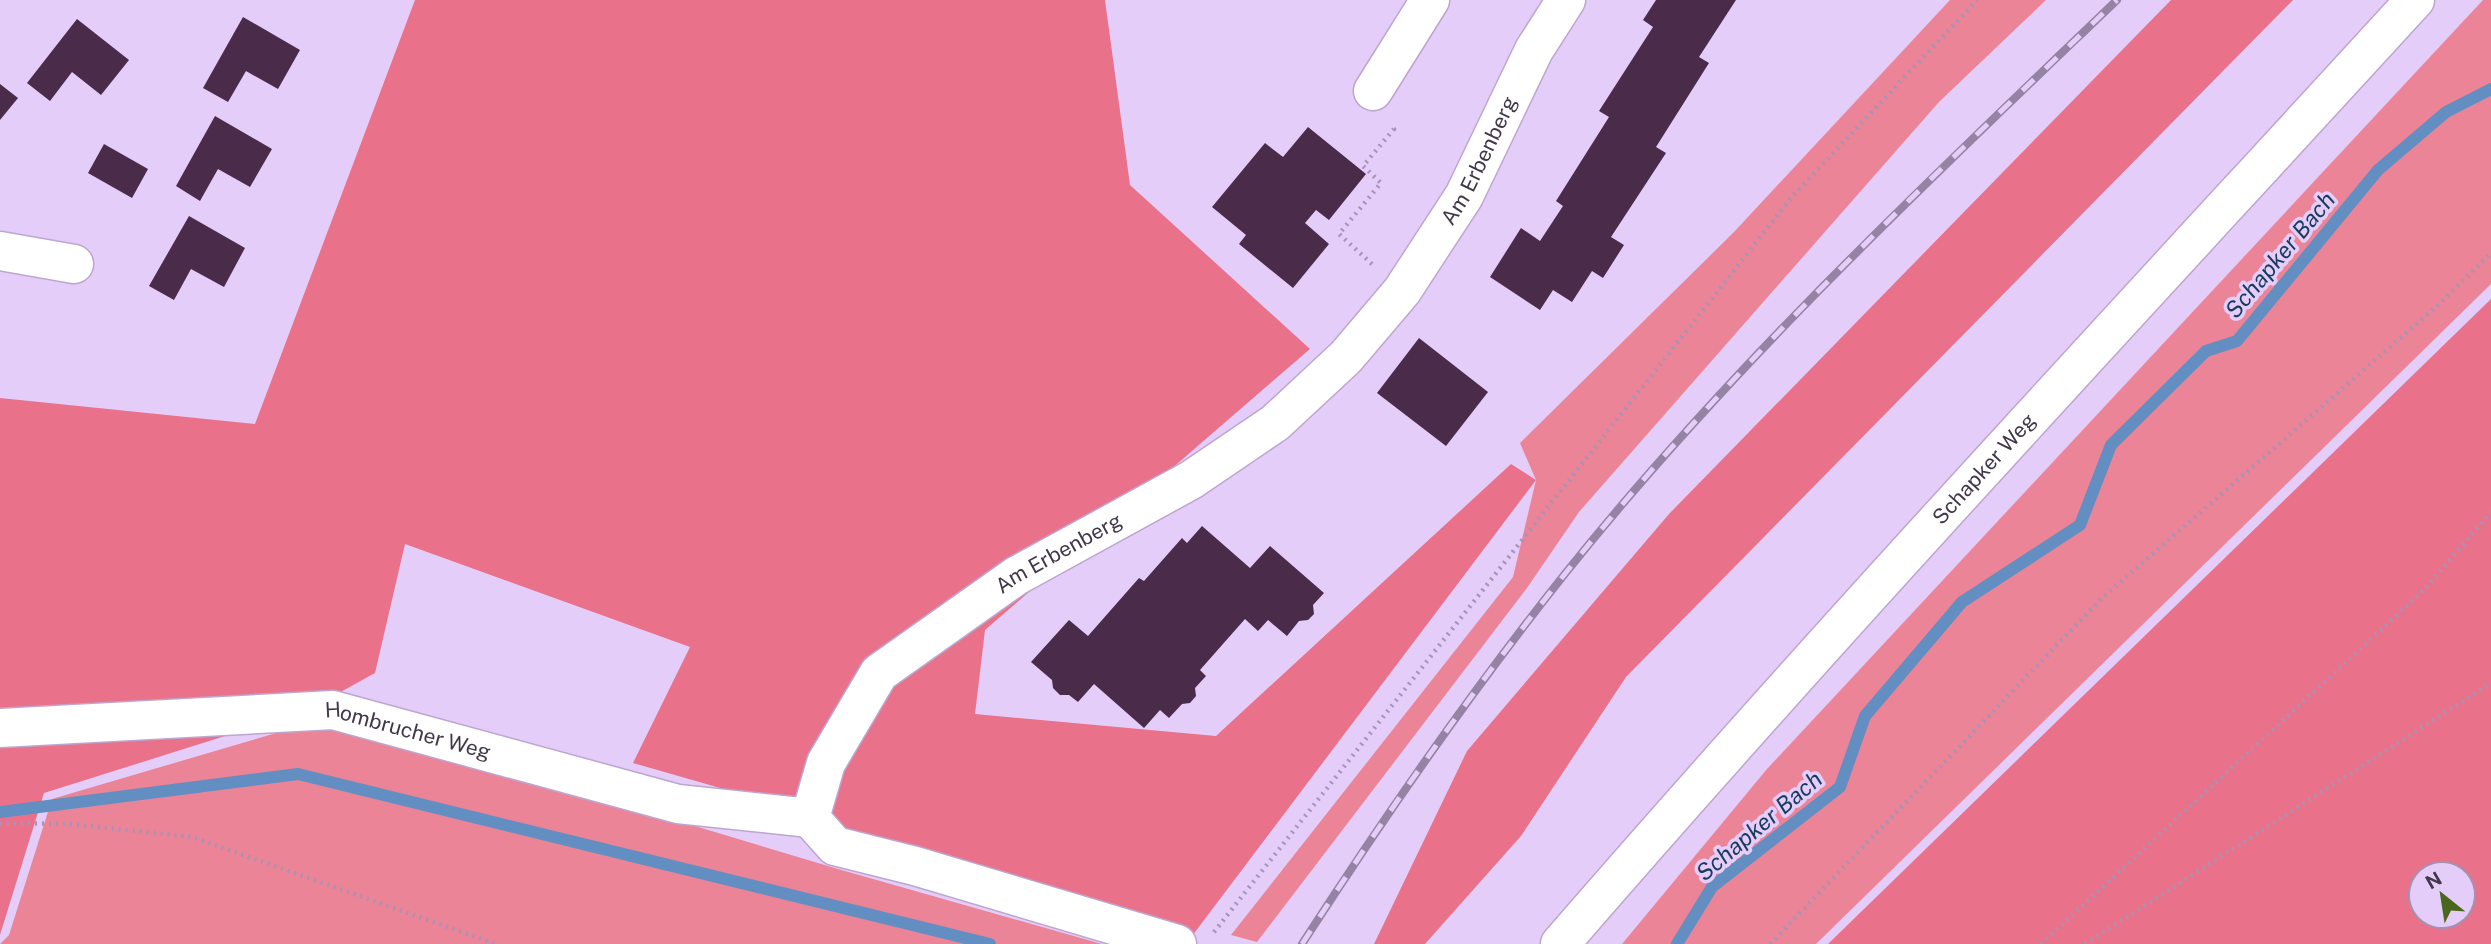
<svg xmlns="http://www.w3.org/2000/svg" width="2491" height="944" viewBox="0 0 2491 944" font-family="'Public Sans',sans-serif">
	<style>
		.green { fill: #ec8497 }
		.forest { fill: #e9728a; fill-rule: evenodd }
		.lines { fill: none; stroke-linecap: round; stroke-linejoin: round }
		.stream { stroke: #628ec2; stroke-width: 12 }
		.building { fill: #4a2b49 }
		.minor-casing { stroke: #bca6d0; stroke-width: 41 }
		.path { stroke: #a693b6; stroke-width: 4.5; stroke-dasharray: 2 5; stroke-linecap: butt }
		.minor { stroke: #fff; stroke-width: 38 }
		.rail-casing { stroke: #9583a3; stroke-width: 8 }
		.rail { stroke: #e5cdfa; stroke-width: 5; stroke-dasharray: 16; stroke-linecap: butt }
		.labels { text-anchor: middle; stroke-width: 7; stroke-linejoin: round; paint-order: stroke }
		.street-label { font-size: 21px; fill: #42384a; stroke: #e5cdfa }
		.water-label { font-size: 23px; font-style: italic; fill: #173b5c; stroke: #e5cdfa }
	</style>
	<rect width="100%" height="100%" fill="#e5cdfa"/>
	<g class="green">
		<path d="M1950,0h96l-107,102 -360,410 -52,76 -270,354 -26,-7 282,-358 23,-97 -16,-37 214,-211z"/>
		<path d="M2483,0h8v284l-675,660h-194l145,-175z"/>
		<path d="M310,723l158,35 370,111 264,75h-1102l9,-9 43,-136z"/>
	</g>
	<g class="forest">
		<path d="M415,0h690l25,185 180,164 -325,281 -10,84 241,22 295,-272 25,16 -350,464 -424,-144 -129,-37 57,-116 -285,-103 -30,129 -67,37 -264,83 -44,142v-537l255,26z"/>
		<path d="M2171,0h122l-667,677 -105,159 -96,108h-51l93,-193 202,-237z"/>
		<path d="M2491,299v645h-663zM2421,874h42v42h-42z"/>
	</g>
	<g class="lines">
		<g class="stream">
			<path d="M0,812l298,-38 692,170"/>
			<path d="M1677,944l35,-57 128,-100 25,-71 97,-114 118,-77 31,-80 95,-94 31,-10 141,-171 68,-58 45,-23"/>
		</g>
	</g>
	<g class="building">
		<path d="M1656,0h80l-37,57 10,6 -53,84 10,6 -55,84 13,8 -21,33 -11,-7 -20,31 -19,-12 -13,20 -50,-33 31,-49 19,13 23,-35 -7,-5 53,-84 -10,-6 54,-84 -10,-7z"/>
		<path d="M243,17l57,33 -22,39 -32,-18 -18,31 -25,-14z"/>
		<path d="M77,19l52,41 -28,35 -29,-23 -22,29 -23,-18z"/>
		<path d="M0,84l18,14 -18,22z"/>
		<path d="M215,116l57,33 -22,38 -32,-18 -18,32 -24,-15z"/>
		<path d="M1308,127l58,47 -37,46 -13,-10 -11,13 24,21 -36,44 -54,-44 7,-9 -34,-28 53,-64 18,14z"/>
		<path d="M104,144l44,25 -16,29 -44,-25z"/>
		<path d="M189,216l56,32 -21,39 -33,-18 -17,31 -25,-14z"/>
		<path d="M1419,338l69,54 -42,54 -69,-53z"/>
		<path d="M1202,526l48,42 20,-22 54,47 -11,12 1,9 -6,6 -9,1 -12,15 -19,-16 -10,11 -13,-12 -45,51 6,6 -11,12 1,8 -6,7 -8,1 -13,14 -9,-8 -16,18 -50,-44 -16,18 -9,-7h-9l-7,-7 -1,-8 -21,-18 38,-42 19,16 51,-58 5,3 38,-43 5,5z"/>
	</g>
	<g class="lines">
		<defs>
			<g id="minor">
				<path d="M1373,91l57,-91"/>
				<path d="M0,251l74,13"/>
				<path id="s1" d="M0,728l333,-18 345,94 132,14"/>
				<path id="s2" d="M810,818l16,-55 53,-90 137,-97 175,-96 84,-57 71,-66 56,-66 62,-95 70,-146 32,-50"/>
				<path d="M810,818l25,28 80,20 262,78"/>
				<path id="s3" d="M1560,944c278,-321 568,-631 855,-944"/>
			</g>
		</defs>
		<use href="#minor" class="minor-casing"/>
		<g class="path">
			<path d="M1372,264l-33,-30 42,-51 -18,-17 31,-37 -4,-3"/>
			<path d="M0,823l70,1 122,13 304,107"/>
			<path d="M1214,932l577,-734 186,-198"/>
			<path d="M1770,944l331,-345 335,-292 55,-54"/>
			<path d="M2041,944l384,-355 66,-77"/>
			<path d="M2085,944l406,-261"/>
		</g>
		<use href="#minor" class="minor"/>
		<defs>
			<path id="rail" d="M1302,944c82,-127 168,-251 262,-369 166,-208 361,-391 553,-575"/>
		</defs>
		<use href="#rail" class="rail-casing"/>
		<use href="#rail" class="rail"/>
	</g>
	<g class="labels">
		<g class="street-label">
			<text dy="7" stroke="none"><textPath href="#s2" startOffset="966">Am Erbenberg</textPath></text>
			<text dy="7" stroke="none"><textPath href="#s3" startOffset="637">Schapker Weg</textPath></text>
			<text dy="7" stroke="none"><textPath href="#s2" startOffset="378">Am Erbenberg</textPath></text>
			<text dy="7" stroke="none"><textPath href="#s1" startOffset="411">Hombrucher Weg</textPath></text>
		</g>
		<g class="water-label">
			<text transform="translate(2280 255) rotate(-50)" y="8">Schapker Bach</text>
			<text transform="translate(1759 826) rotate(-40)" y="8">Schapker Bach</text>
		</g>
	</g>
	<g transform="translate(2442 895) rotate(330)"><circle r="33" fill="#e5cdfa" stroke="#a491b4" stroke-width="2"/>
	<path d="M0-5L12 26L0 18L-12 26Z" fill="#4a681d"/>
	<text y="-10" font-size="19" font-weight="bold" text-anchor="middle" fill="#42384a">N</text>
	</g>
</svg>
